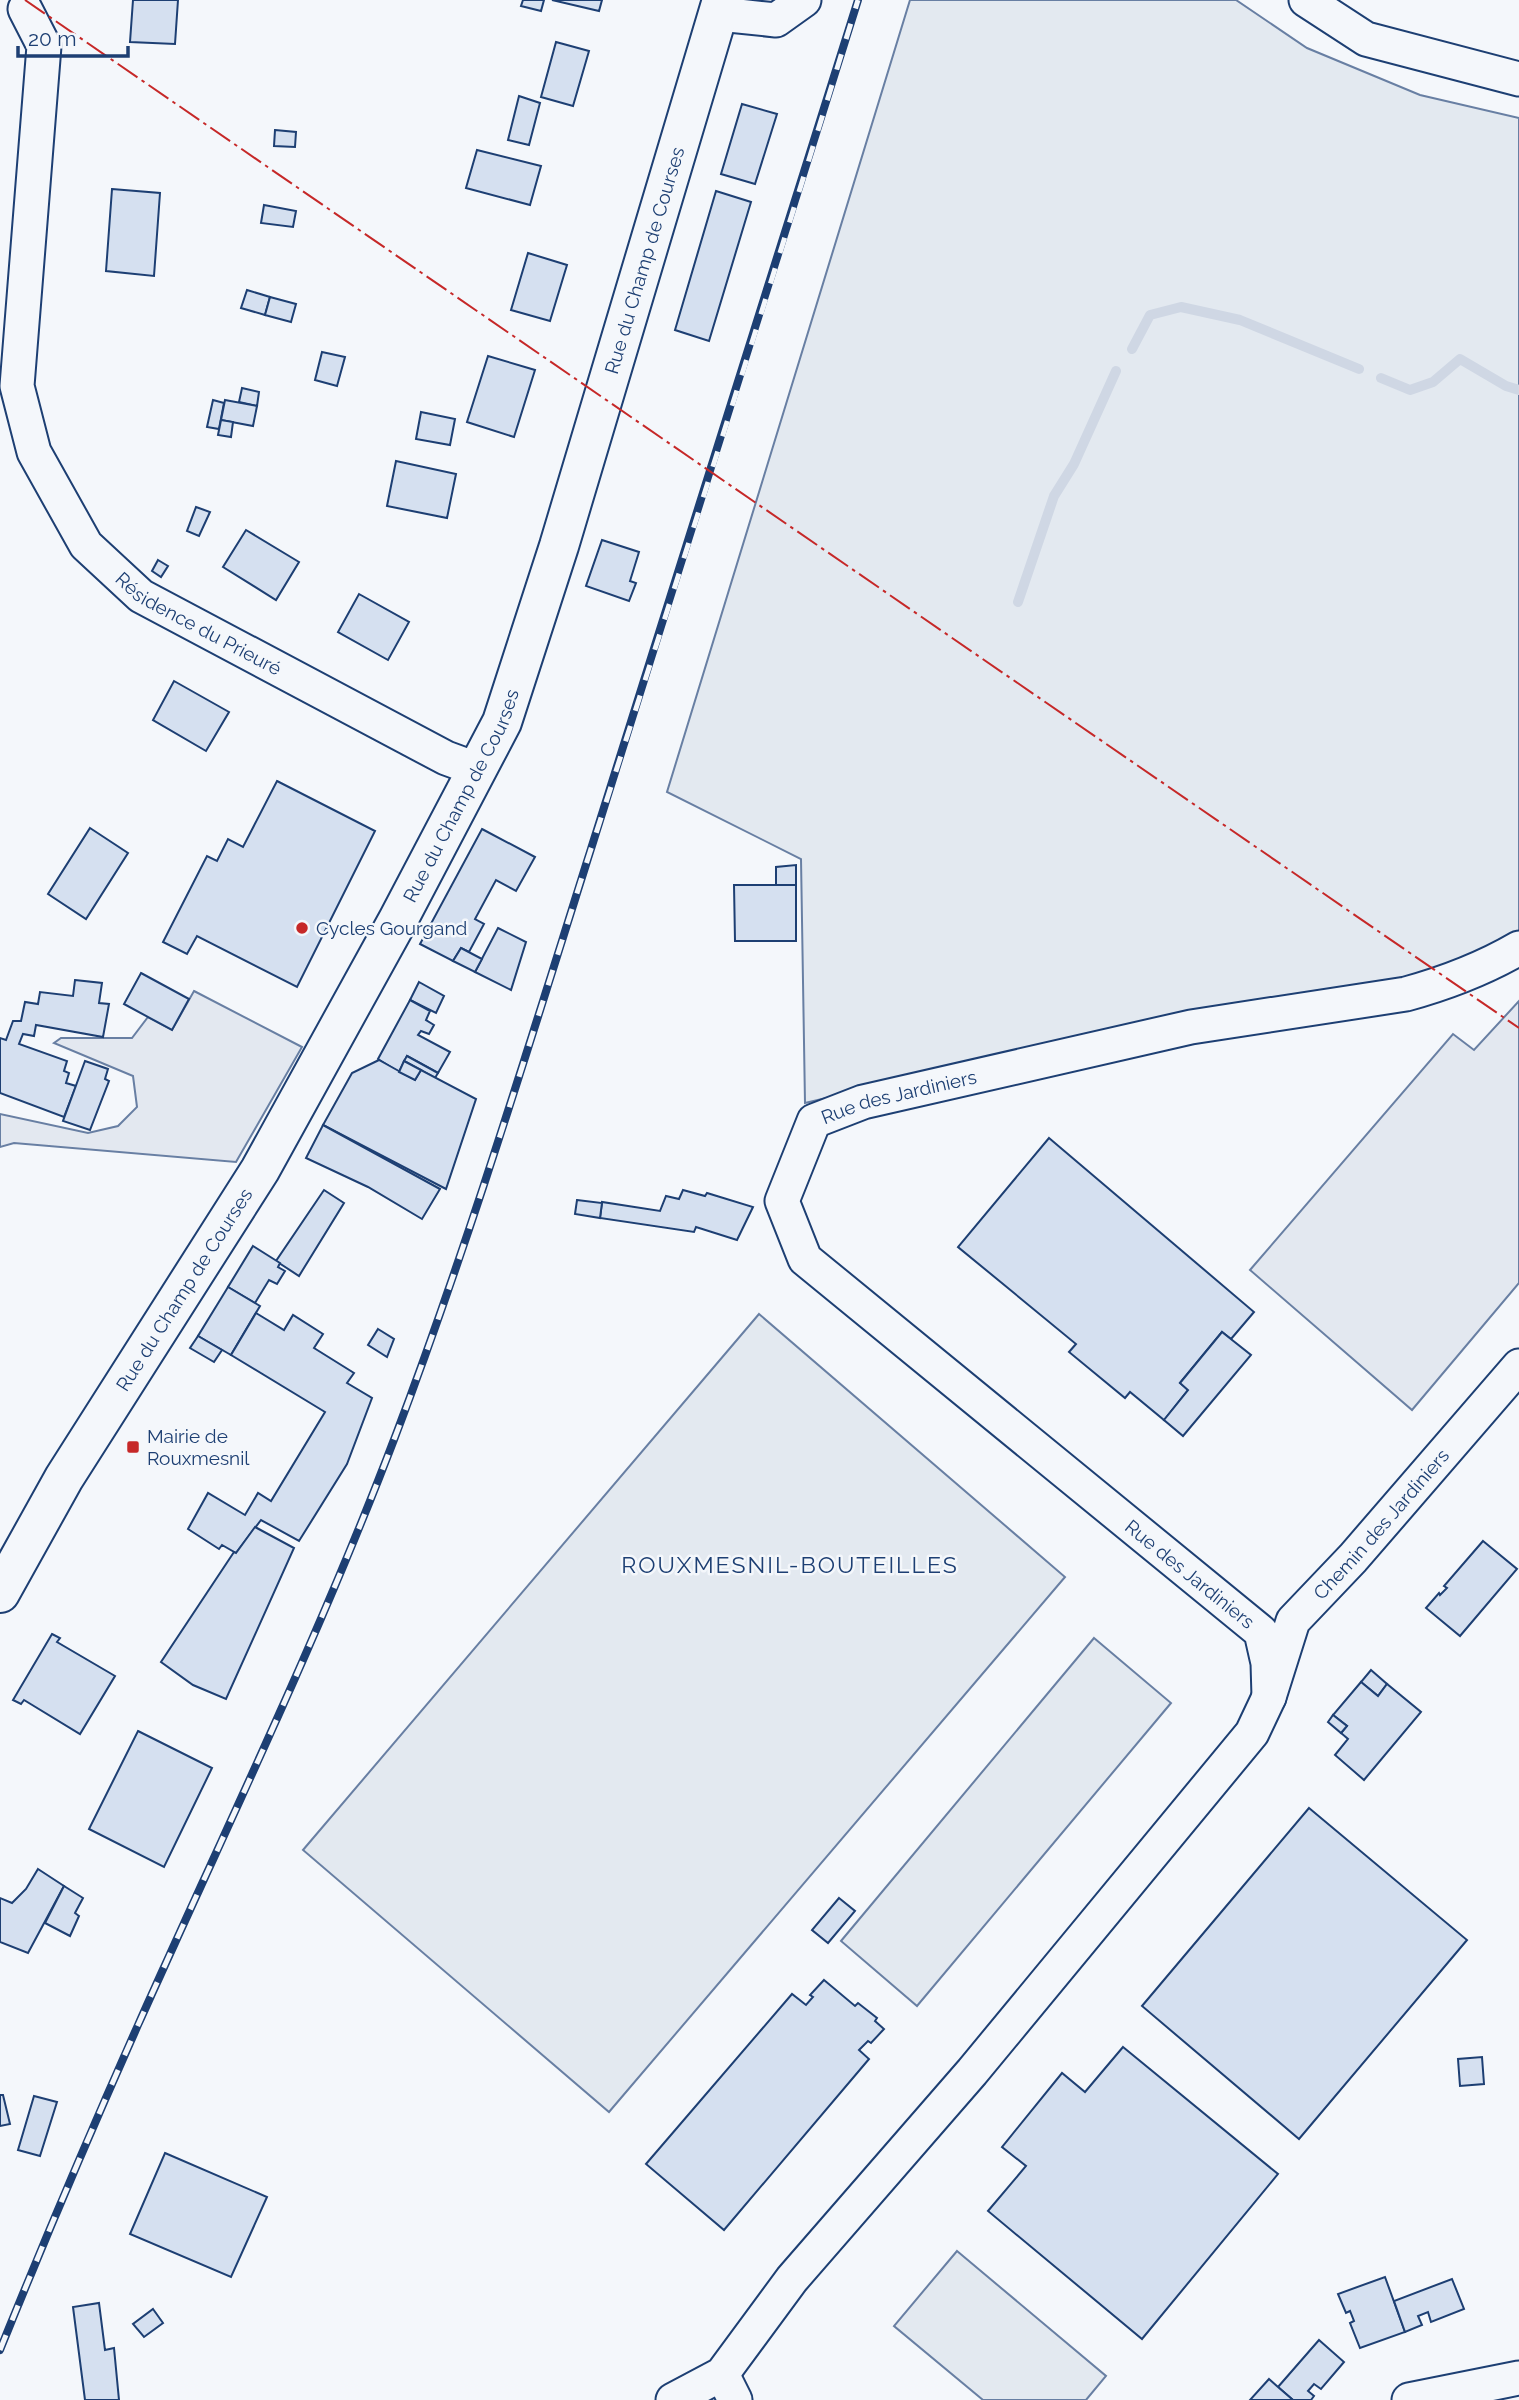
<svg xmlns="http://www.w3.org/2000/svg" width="1519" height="2400" viewBox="0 0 1519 2400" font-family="Raleway,sans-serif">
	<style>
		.green { fill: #e3e9f0; stroke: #687fa3; stroke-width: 2 }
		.parking { fill: #e3e8f0; stroke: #687fa3; stroke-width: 2 }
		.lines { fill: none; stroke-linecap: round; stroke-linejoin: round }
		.stream { stroke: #cfd7e4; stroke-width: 10 }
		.building { fill: #d5e0f0; stroke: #1d3f73; stroke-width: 2 }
		.minor-casing { stroke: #1d3f73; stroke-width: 37 }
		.secondary-casing { stroke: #1d3f73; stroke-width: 42 }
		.minor { stroke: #f4f7fb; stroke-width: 33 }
		.secondary { stroke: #f4f7fb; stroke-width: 38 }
		.rail-casing { stroke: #1d3f73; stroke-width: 8 }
		.rail { stroke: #f4f7fb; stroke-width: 5; stroke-dasharray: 16; stroke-linecap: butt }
		.power { stroke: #c62828; stroke-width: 2; stroke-dasharray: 24 5 3.5 5; stroke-linecap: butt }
		.poi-dot { fill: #c62828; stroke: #f4f7fb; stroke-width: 2.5 }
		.labels { text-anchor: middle; stroke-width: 5; stroke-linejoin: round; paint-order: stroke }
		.street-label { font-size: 19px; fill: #1d3f73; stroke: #f4f7fb }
		.poi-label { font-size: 19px; fill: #1d3f73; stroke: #f4f7fb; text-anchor: start }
		.quarter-label { font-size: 23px; letter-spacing: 2px; fill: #1d3f73; stroke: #f4f7fb }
	</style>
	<rect width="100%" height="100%" fill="#f4f7fb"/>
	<g class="green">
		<path d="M910,0h326l71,48 113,47 99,23v814l-78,46 -244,33 -392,92 -4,-244 -134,-67z"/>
		<path d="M759,1314l306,263 -456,535 -306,-262z"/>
		<path d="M1094,1638l77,65 -254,303 -76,-65z"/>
		<path d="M957,2251l149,125 -20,24h-103l-89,-74z"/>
	</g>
	<g class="parking">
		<path d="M194,991l108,56 -66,115 -222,-19 -14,4v-33l88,19 30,-7 19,-19 -4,-31 -79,-33 7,-5h71l16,-21 24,13z"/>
		<path d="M1519,1001v282l-107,127 -162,-140 203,-236 21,16z"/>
	</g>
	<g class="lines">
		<g class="stream">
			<path d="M1132,349l18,-34 31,-8 59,13 119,49"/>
			<path d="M1381,378l29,12 23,-8 27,-23 46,27 13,4"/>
			<path d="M1018,602l36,-106 20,-32 42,-93"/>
		</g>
	</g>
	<g class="building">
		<path d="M133,0h45l-3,44 -45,-2z"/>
		<path d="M523,0h21l-3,11 -20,-5z"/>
		<path d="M552,0h50l-3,11z"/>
		<path d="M556,42l33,9 -16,55 -32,-9z"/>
		<path d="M519,96l21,7 -11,42 -21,-5z"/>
		<path d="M742,104l35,10 -22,70 -34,-10z"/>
		<path d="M275,130l21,2 -1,15 -21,-1z"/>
		<path d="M477,150l64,16 -11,39 -64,-17z"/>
		<path d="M112,189l48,4 -6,83 -48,-5z"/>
		<path d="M716,191l35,11 -42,139 -34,-11z"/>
		<path d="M264,205l32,6 -3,16 -32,-4z"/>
		<path d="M528,253l39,12 -17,56 -39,-11z"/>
		<path d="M247,290l23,7 -5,18 -24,-7z"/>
		<path d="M270,297l26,7 -5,18 -26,-7z"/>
		<path d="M322,352l23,5 -8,29 -22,-6z"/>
		<path d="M488,356l47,14 -21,67 -47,-15z"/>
		<path d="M242,388l17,4 -2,14 -18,-4z"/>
		<path d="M213,400l11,3 -5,26 -12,-2z"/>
		<path d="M225,400l32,6 -4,20 -32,-6z"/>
		<path d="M421,412l34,7 -5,26 -34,-6z"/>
		<path d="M221,420l12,2 -2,15 -13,-2z"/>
		<path d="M396,461l60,13 -9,44 -60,-12z"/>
		<path d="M196,507l14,5 -11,24 -12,-5z"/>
		<path d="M246,530l53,32 -23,38 -53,-33z"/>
		<path d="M602,540l37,12 -9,29 6,2 -7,18 -43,-15z"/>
		<path d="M158,560l10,6 -7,11 -9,-6z"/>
		<path d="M359,594l50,28 -21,38 -50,-28z"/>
		<path d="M174,681l55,31 -23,39 -53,-31z"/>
		<path d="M277,781l98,50 -78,156 -100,-51 -10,18 -24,-12 44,-86 10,5 11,-22 15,8z"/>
		<path d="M90,828l38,25 -42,66 -38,-25z"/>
		<path d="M482,829l53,28 -19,34 -20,-11 -21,39 9,5 -15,28 -8,-4 -8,13 -33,-17z"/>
		<path d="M796,865v20h-20v-18z"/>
		<path d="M734,885h62v56h-61z"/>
		<path d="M498,928l28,14 -15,48 -36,-18z"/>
		<path d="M461,948l21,11 -7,13 -22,-11z"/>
		<path d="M141,973l48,26 -17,31 -48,-26z"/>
		<path d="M75,980l27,3 -3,20 10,1 -6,33 -67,-12 -2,11 -11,-2 -4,10 48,17 -3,10 5,2 -3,10 10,3 -12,31 -64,-24v-55l6,2 7,-19h8l4,-19 13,2 2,-12 33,4z"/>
		<path d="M419,982l25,14 -8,17 -26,-13z"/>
		<path d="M410,1000l20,11 -4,9 8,5 -5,9 -8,-3 -3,4 32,17 -12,21 -31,-17 -8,16 -21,-13z"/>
		<path d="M407,1056l31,17 -3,5 -31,-17z"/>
		<path d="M379,1060l36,20 6,-10 55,29 -30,90 -123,-64 29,-52z"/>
		<path d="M85,1061l23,8 -3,10 4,2 -19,49 -27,-9z"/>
		<path d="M404,1061l17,9 -6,10 -16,-8z"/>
		<path d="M323,1125l117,64 -18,30 -54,-32 -62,-29z"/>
		<path d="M1049,1138l205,174 -23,27 -9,-7 -42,51 8,7 -24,30 -34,-28 -5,6 -56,-46 7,-8 -118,-97z"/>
		<path d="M324,1190l20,13 -45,73 -23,-15z"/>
		<path d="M683,1190l22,6 2,-3 46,14 -16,33 -41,-13 -2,5 -94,-14 2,-16 58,9 6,-15 13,3z"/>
		<path d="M577,1200l25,3 -2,15 -25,-4z"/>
		<path d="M253,1246l27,17 -2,4 7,4 -8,13 -8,-4 -14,23 -27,-16z"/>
		<path d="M228,1287l32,19 -29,49 -33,-19z"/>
		<path d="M256,1313l28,17 9,-15 30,19 -9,14 40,25 -7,10 25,15 -25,66 -48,77 -38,-21 -25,33 -14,-8 -3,4 -31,-20 20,-36 37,22 13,-22 13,8 54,-89 -94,-57z"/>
		<path d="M378,1329l16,10 -7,18 -19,-12z"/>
		<path d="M1222,1332l29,23 -68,81 -19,-16 24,-30 -8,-7z"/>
		<path d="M198,1336l24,14 -8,12 -24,-14z"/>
		<path d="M255,1527l39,21 -68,151 -33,-14 -32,-23 73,-110 2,1z"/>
		<path d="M1483,1541l34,28 -57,67 -34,-28 13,-15 1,2 7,-7 -3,-2z"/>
		<path d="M52,1634l8,4 -3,4 58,34 -35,58 -56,-34 -3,4 -8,-4z"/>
		<path d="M1371,1670l16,14 -9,12 -17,-14z"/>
		<path d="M1361,1682l17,14 9,-12 34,28 -57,68 -29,-25 13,-16 -7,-6 6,-7 -14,-11z"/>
		<path d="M1333,1715l14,11 -6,7 -13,-11z"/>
		<path d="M138,1731l74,37 -48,99 -75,-38z"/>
		<path d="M1309,1808l158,132 -168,199 -157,-133z"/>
		<path d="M38,1869l26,17 -36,67 -28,-11v-44l12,5 14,-14z"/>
		<path d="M64,1886l19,12 -8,15 4,3 -9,20 -25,-13z"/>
		<path d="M839,1898l16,13 -27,32 -16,-13z"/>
		<path d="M824,1980l31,26 3,-3 19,15 -2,3 9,8 -13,14 -3,-2 -9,9 10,9 -145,171 -78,-66 146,-170 14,11 7,-8 -3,-2z"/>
		<path d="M1123,2047l155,127 -136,165 -154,-128 38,-45 -24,-19 60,-74 23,19z"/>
		<path d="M1482,2057l2,27 -24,2 -2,-27z"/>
		<path d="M0,2095h3l7,29 -10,2z"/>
		<path d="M34,2096l23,6 -17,54 -22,-6z"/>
		<path d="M165,2153l102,44 -36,80 -101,-43z"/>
		<path d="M1385,2277l20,55 -45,16 -10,-25 4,-2 -4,-10 -4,2 -8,-19z"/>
		<path d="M1452,2279l12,30 -33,13 -3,-10 -10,4 4,9 -17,7 -11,-31z"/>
		<path d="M99,2303l6,47 9,-2 5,52h-34l-12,-93z"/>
		<path d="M153,2309l10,14 -19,14 -11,-13z"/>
		<path d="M1319,2340l25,22 -23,27 -7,-5 -6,7 6,5 -3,4h-18l-15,-13z"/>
		<path d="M1269,2379l9,8 15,13h-43z"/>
	</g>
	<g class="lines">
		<defs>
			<g id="minor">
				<path d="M1306,0l60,39 153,40"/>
				<path id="s1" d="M25,9l19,37 -27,340 17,66 52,93 55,51 305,162 30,11"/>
				<path d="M719,14l57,6 28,-20"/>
				<path id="s2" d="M1269,1697l-1,-34 -7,-31 -456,-373 -23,-58 32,-80 49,-19 328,-75 215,-33c40,-11 77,-25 113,-46"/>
				<path d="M722,2374l13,26"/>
				<path id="s3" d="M673,2400l49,-26 70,-95 180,-207 280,-339 17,-36 24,-76 60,-63 166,-192"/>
				<path d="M1409,2400l110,-22"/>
			</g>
			<g id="secondary">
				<path id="s4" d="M0,1593l64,-115 196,-308 138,-250 104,-198 57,-176 163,-546"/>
			</g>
		</defs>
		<use href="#minor" class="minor-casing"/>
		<use href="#secondary" class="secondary-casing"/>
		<use href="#minor" class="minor"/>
		<use href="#secondary" class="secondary"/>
		<defs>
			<path id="rail" d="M0,2350c44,-109 90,-217 138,-325 87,-195 181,-388 257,-588 73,-192 133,-389 195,-585 91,-283 181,-567 268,-852"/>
		</defs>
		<use href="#rail" class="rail-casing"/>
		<use href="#rail" class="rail"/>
		<path class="power" d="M25,0l1494,1028"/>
	</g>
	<g class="poi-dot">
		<circle cx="302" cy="928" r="7"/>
		<rect x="126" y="1440" width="14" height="14" rx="3.5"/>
	</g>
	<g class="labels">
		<g class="street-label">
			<text dy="7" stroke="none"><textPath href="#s4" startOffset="1489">Rue du Champ de Courses</textPath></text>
			<text dy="7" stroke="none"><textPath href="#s1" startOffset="696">Résidence du Prieuré</textPath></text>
			<text dy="7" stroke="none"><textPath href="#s4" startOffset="922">Rue du Champ de Courses</textPath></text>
			<text dy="7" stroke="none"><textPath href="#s2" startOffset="892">Rue des Jardiniers</textPath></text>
			<text dy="7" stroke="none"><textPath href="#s4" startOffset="355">Rue du Champ de Courses</textPath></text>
			<text dy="7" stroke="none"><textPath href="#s3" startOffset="1138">Chemin des Jardiniers</textPath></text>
			<text transform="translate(1190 1574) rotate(39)" y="7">Rue des Jardiniers</text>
		</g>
		<g class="poi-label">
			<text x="316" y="935">Cycles Gourgand</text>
			<text x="147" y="1443">Mairie de<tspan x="147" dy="22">Rouxmesnil</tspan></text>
		</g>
		<g class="quarter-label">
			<text x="790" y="1573">ROUXMESNIL-BOUTEILLES</text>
		</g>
	</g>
	<path d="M18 46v10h110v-10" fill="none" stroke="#1d3f73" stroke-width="3.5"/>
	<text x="28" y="46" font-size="21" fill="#1d3f73" stroke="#f4f7fb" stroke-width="5" paint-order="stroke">20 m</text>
</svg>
